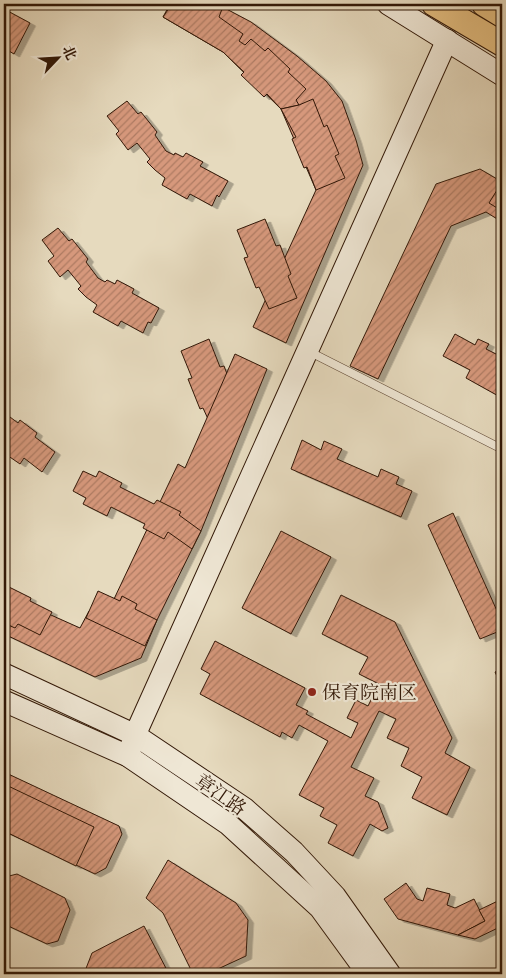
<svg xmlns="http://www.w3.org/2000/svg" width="506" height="978" viewBox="0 0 506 978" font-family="'IM FELL Double Pica','Noto Serif SC',serif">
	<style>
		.building { fill: url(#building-hatch); stroke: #321807; filter: url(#shadow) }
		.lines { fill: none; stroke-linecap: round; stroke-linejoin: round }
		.lane-casing { stroke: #5f4835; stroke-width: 9 }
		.secondary-casing { stroke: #321807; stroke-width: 23 }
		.primary-casing { stroke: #321807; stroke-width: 26 }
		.lane { stroke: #efe7d5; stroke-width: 8 }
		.secondary { stroke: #efe7d5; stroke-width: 21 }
		.primary { stroke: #e3bd7f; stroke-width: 24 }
		.poi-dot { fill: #8f2418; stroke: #efe7d5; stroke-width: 2 }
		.labels { text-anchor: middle; stroke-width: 4.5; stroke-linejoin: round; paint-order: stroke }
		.poi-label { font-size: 19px; fill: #321807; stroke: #efe7d5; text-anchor: start }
		.street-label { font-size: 19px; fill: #321807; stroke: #efe7d5 }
	</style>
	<defs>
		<pattern id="building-hatch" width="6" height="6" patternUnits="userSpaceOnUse" patternTransform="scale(1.25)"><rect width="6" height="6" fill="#d6987b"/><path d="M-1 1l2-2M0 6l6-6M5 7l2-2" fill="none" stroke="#ae7b63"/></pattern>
		<filter id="shadow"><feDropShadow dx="5.5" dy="3" stdDeviation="0" flood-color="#0004"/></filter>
	</defs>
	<rect width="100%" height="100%" fill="#e6dabe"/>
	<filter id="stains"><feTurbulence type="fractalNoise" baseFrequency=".004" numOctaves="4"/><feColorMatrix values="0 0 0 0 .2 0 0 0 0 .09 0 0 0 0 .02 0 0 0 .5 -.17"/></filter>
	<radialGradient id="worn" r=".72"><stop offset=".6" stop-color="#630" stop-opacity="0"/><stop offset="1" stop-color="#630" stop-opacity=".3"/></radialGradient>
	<g class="building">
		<path d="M170,4h47l34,18 46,34 29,25 16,20 14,39 7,25 -77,178 -33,-16 63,-137 -35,-81 -58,-57 -60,-35z"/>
		<path d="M172,4h27l3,1 1,-1h10l9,5 -3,8 24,17 -4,7 6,4 6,-6 14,12 3,-3 22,21 -2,3 18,17 -10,11 3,5 -18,4 -14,-15 -3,3 -23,-22 3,-3 -21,-20 -60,-35z"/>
		<path d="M4,9l26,14 -16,31 -10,-6z"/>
		<path d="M313,99l11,28 3,-2 12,29 -4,2 10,22 -29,12 -9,-23 -3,1 -12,-29 4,-2 -15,-28 18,-4z"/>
		<path d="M127,101l11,13 3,-2 16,20 -2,3 11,16 8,4 1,-2 8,4 3,-4 17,9 -3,4 28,15 -9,16 -2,-2 -5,11 -22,-12 -3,5 -25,-14 3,-7 -10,-8 -8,-8 3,-3 -13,-16 -9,7 -12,-16 3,-3 -12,-15z"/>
		<path d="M480,169l22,13v40l-16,-10 -35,14 -73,153 -28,-13 86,-182z"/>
		<path d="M502,182v29l-13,-8z"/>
		<path d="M265,219l11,27 4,-1 11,29 -3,2 9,22 -28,11 -10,-22 -3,1 -12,-30 4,-1 -11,-27z"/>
		<path d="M58,228l11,13 3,-2 16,20 -2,3 12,16 7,4 2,-2 8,4 2,-4 17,9 -2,4 27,15 -8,15 -3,-1 -5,11 -22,-12 -3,5 -25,-14 4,-7 -11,-8 -8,-8 3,-3 -13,-16 -8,7 -12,-16 6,-5 -12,-16z"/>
		<path d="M455,334l20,11 3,-6 11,5 -3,5 16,8v41l-36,-20 4,-8 -27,-14z"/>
		<path d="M209,339l11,28 4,-1 11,29 -3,1 9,23 -28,11 -10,-22 -3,1 -12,-30 4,-1 -11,-27z"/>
		<path d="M235,354l32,15 -66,162 -44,89 -16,38 -46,19 -91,-43v-40l76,34 9,-17 16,7 73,-154 7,4z"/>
		<path d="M4,417l4,2 2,-2 8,6 2,-3 17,13 -2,4 20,15 -13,20 -18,-14 -4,6 -16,-11z"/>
		<path d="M302,440l19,10 3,-9 18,8 -5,10 41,18 3,-8 18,8 -3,7 16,7 -11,26 -110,-48z"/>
		<path d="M83,471l13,6 3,-6 23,12 -2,4 34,17 3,-4 24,12 -2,3 22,16 -9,18 -24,-17 -4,7 -21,-11 2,-4 -34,-17 -4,9 -24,-12 3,-6 -13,-7z"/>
		<path d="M453,513l49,109v8l-22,9 -52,-114z"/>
		<path d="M281,531l50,26 -40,77 -49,-26z"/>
		<path d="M7,586l24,12 -1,3 22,11 -12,23 -22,-11 -3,4 -11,-5v-33z"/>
		<path d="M98,591l22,10 2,-5 15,8 -2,5 22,11 -12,26 -59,-28z"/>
		<path d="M341,595l54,27 57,116 -7,15 25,14 -23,48 -35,-17 10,-21 -21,-11 8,-18 -22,-10 9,-19 -17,-8 -28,56 23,11 -9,18 13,6 10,26 -6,3 -12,-7 -17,32 -25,-13 9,-18 -17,-9 4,-8 -25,-13 29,-54 -29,-16 -7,13 -10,-6 -2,5 -80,-43 10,-20 -9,-5 14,-28 90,47 -9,17 12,6 -2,3 45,24 7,-15 -11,-5 9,-18 12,6 11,-22 -20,-10 9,-17 -46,-23z"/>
		<path d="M502,669v18l-7,-15z"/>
		<path d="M4,772l115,54 3,8 -16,34 -11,6 -91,-43z"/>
		<path d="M4,784l90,43 -18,39 -72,-35z"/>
		<path d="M168,860l68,43 12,17 -2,36 -39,18h-14l-30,-61 -17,-15z"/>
		<path d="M17,874l48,24 5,12 -12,31 -11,3 -43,-20v-38l5,-10z"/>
		<path d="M406,883l11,16 6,2 4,-13 23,6 -3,11 8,3 19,-9 11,22 -27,14 -60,-16 -14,-20z"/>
		<path d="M502,899v27l-27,13 -17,-4 27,-14 -6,-11z"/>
		<path d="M144,926l25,48h-82l-2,-3 7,-18z"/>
	</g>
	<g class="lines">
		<defs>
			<path id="lane" d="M308,351l194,98"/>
			<g id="secondary">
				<path d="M388,4l114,71"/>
				<path d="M4,674l131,61 109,73 50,44 41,44 55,78"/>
				<path d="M4,701l124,55 100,68 92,84 48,66"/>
				<path d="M128,756l7,-21 312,-695"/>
			</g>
			<g id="primary">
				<path d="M434,4l68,40"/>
				<path d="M484,4l18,11"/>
			</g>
		</defs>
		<use href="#lane" class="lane-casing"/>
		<use href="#secondary" class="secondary-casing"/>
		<use href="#primary" class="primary-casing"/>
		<use href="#lane" class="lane"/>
		<use href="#secondary" class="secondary"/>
		<use href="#primary" class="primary"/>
	</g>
	<circle class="poi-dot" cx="312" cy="692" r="5"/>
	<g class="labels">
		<g class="poi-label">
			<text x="322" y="699">保育院南区</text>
		</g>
		<g class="street-label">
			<text transform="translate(221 794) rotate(35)" y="7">章江路</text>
		</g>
	</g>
	<rect width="506" height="978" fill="none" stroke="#e6dabe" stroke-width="20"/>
	<rect x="5" y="5" width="496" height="968" fill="none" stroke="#321807" stroke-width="2.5"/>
	<rect x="10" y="10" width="486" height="958" fill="none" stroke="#321807"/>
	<g transform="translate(58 58) rotate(65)" stroke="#efe7d5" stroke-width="4" paint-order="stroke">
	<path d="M0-4L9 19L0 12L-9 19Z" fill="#321807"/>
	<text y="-8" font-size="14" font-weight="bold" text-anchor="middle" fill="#321807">北</text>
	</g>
	<rect width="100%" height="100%" filter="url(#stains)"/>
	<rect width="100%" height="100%" fill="url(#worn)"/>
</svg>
